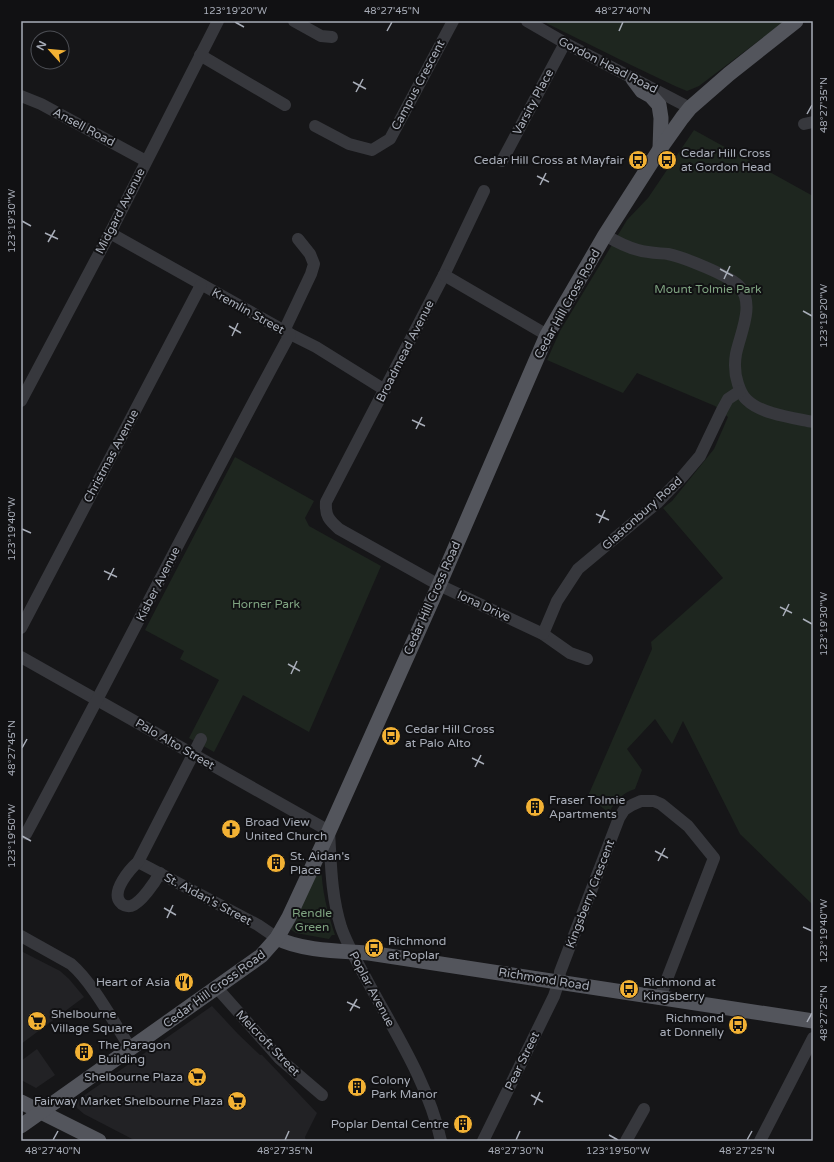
<svg xmlns="http://www.w3.org/2000/svg" width="834" height="1162" viewBox="0 0 834 1162" font-family="'Varela Round',sans-serif">
	<style>
		.built { fill: #222225 }
		.green { fill: #1e261f }
		.lines { fill: none; stroke-linecap: round; stroke-linejoin: round }
		.minor { stroke: #37383d; stroke-width: 12 }
		.major { stroke: #53555c; stroke-width: 15 }
		.ticks { fill: none; stroke: #a8adb8; stroke-width: 1.5 }
		.labels { text-anchor: middle; stroke-width: 4; stroke-linejoin: round; paint-order: stroke }
		.street-label { font-size: 12px; fill: #a8adb8; stroke: #111113 }
		.poi-label { font-size: 12px; fill: #a8adb8; stroke: #111113; text-anchor: start }
		.park-label { font-size: 12px; fill: #7fa381; stroke: #111113 }
		.neatline { fill: none; stroke: #a8adb8; stroke-width: 1.5 }
		.ticks-label { font-size: 10px; text-anchor: middle; fill: #a8adb8 }
	</style>
	<rect width="100%" height="100%" fill="#161618"/>
	<g class="built">
		<path d="M21,951l39,20 9,8 15,18 -63,47z"/>
		<path d="M212,1006l26,28 22,21h2l55,58 -12,24 1,4h-170l-52,-27 -7,-6 -1,-5 3,-4z"/>
		<path d="M37,1049l18,26 -19,13 -15,-8v-19z"/>
	</g>
	<g class="green">
		<path d="M542,21h243l-86,65 -12,5 -12,-5 -44,-21z"/>
		<path d="M694,130l119,66v709l-73,-71 -57,-113 -11,23 -17,-25 -28,30 15,21 -7,19c-13,4 -20,12 -26,24l-21,-17 64,-147 -1,-7 72,-64 -60,-70 9,-7 42,-52 14,-32 -13,-11 -78,-33 -14,20 -76,-33 13,-29 67,-111 21,-22z"/>
		<path d="M235,457l79,44 -9,17 4,8 72,40 -72,166 -66,-37 -29,57 -25,-14 30,-58 -39,-21 4,-8 -39,-21z"/>
		<path d="M321,865c1,26 6,46 14,70h-3l-3,4 -33,-6 -6,-4z"/>
	</g>
	<g class="lines">
		<g class="minor">
			<path d="M294,21l27,15 11,1"/>
			<path d="M527,21l38,22 125,65"/>
			<path d="M200,55l85,50"/>
			<path d="M21,96l20,8 105,57"/>
			<path d="M804,124l9,-2"/>
			<path d="M315,126l34,18 23,6 18,-11 63,-118"/>
			<path d="M502,161l63,-118"/>
			<path d="M484,191l-40,84 -118,227c-1,14 3,18 13,27l100,56 104,49 27,19 17,6"/>
			<path d="M110,233l180,101 26,13 69,43"/>
			<path d="M605,235c10,6 21,12 33,15 10,3 20,3 30,4 15,3 63,22 72,33 15,18 0,47 -4,67 -2,11 -1,21 2,30 2,6 4,12 9,16 14,14 47,18 66,22"/>
			<path d="M444,275l103,60"/>
			<path d="M284,331l27,-57 3,-10 -4,-10 -12,-15"/>
			<path d="M21,401l89,-168 108,-212"/>
			<path d="M21,628l180,-343"/>
			<path d="M543,634l14,-33 21,-32 79,-66 26,-27 17,-20 22,-46 6,-11 12,-8"/>
			<path d="M21,657l308,174c2,32 2,64 12,96 7,20 18,38 28,57 27,50 60,101 72,157"/>
			<path d="M26,834c89,-166 174,-334 264,-500"/>
			<path d="M138,862l120,63 19,13"/>
			<path d="M160,873c-5,9 -19,30 -29,33 -4,1 -9,-1 -11,-4 -9,-11 10,-33 18,-40l63,-123"/>
			<path d="M21,936l50,28c22,19 43,59 60,85"/>
			<path d="M217,988l63,71 42,36"/>
			<path d="M483,1141l71,-145 5,-15 1,-9 59,-154 5,-8 8,-5 9,-4h13l7,3 27,22 26,32 -54,139"/>
			<path d="M626,1141l18,-32"/>
			<path d="M760,1141l53,-103"/>
		</g>
		<g class="major">
			<path d="M633,79l9,12 9,5 8,9 2,13 -1,31"/>
			<path d="M277,938c24,13 64,13 92,15l444,68"/>
			<path d="M21,1102l78,39"/>
			<path d="M21,1126l240,-170 16,-18 12,-21 40,-86 110,-246 108,-250 58,-100 55,-86 22,-31 8,-10 39,-34 67,-53"/>
		</g>
	</g>
	<path class="ticks" d="M235,22l9,5M387,31l5,-9M619,31l4,-9M353,82l13,7M356,92l7,-13M807,114l5,-9M537,176l12,6M540,185l6,-12M22,221l9,5M45,233l13,6M48,242l7,-12M720,269l13,7M724,279l6,-13M803,311l9,5M229,326l12,7M232,336l6,-13M412,420l13,6M416,429l6,-12M596,514l13,6M599,523l6,-13M22,529l9,4M104,571l13,6M108,580l6,-12M780,607l12,6M783,616l6,-12M803,619l9,5M288,664l12,7M291,674l6,-13M22,748l5,-9M472,758l12,6M475,767l6,-12M22,836l9,5M655,851l13,7M658,861l7,-13M164,908l12,7M167,918l6,-13M803,927l9,4M347,1002l13,6M350,1011l7,-12M807,1022l5,-9M531,1095l12,7M534,1105l6,-13M609,1135l9,5M53,1140l5,-9M285,1140l4,-9M516,1140l4,-9M747,1140l5,-9"/>
	<defs>
		<symbol id="bus-disc" viewBox="-11 -11 22 22"><circle r="9.5" fill="#f2b134" stroke="#111113"/><path d="M-5-6H5V4H4V6H2V4H-2V6H-4V4H-5ZM-3.5-4V0h7V-4ZM-3.5 1.2v1.5H-2V1.2ZM2 1.2v1.5H3.5V1.2Z" fill="#111"/></symbol>
		<symbol id="building-disc" viewBox="-11 -11 22 22"><circle r="9.5" fill="#f2b134" stroke="#111113"/><path d="M-4-6H4V6H1V3H-1V6H-4ZM-2.5-4.3h1.7v1.8h-1.7ZM.8-4.3h1.7v1.8H.8ZM-2.5-1h1.7V.8h-1.7ZM.8-1h1.7V.8H.8Z" fill="#111"/></symbol>
		<symbol id="church-disc" viewBox="-11 -11 22 22"><circle r="9.5" fill="#f2b134" stroke="#111113"/><path d="M-1.2-6h2.4v3.5h3.3v2.4h-3.3V6h-2.4V-.1h-3.3v-2.4h3.3Z" fill="#111"/></symbol>
		<symbol id="restaurant-disc" viewBox="-11 -11 22 22"><circle r="9.5" fill="#f2b134" stroke="#111113"/><path d="M-5-6h1v4h1v-4h1v4h1v-4h1v5L-1.5 .5V6h-2V.5L-5-1ZM5-6V6H3V1.5H1.5Q1.5-4 5-6Z" fill="#111"/></symbol>
		<symbol id="supermarket-disc" viewBox="-11 -11 22 22"><circle r="9.5" fill="#f2b134" stroke="#111113"/><path d="M-6-5.5h2.5l.6 2H6L4.5 2H-2.5L-4.4-4H-6ZM-1.5 3.2a1.3 1.3 0 1 0 .1 0ZM3 3.2a1.3 1.3 0 1 0 .1 0Z" fill="#111"/></symbol>
	</defs>
	<g fill-rule="evenodd">
		<use href="#bus-disc" x="627" y="149" width="22" height="22"/>
		<use href="#bus-disc" x="656" y="149" width="22" height="22"/>
		<use href="#bus-disc" x="380" y="725" width="22" height="22"/>
		<use href="#building-disc" x="524" y="796" width="22" height="22"/>
		<use href="#church-disc" x="220" y="818" width="22" height="22"/>
		<use href="#building-disc" x="265" y="852" width="22" height="22"/>
		<use href="#bus-disc" x="363" y="937" width="22" height="22"/>
		<use href="#restaurant-disc" x="173" y="971" width="22" height="22"/>
		<use href="#bus-disc" x="618" y="978" width="22" height="22"/>
		<use href="#supermarket-disc" x="26" y="1010" width="22" height="22"/>
		<use href="#bus-disc" x="727" y="1014" width="22" height="22"/>
		<use href="#building-disc" x="73" y="1041" width="22" height="22"/>
		<use href="#supermarket-disc" x="186" y="1066" width="22" height="22"/>
		<use href="#building-disc" x="346" y="1076" width="22" height="22"/>
		<use href="#supermarket-disc" x="226" y="1090" width="22" height="22"/>
		<use href="#building-disc" x="452" y="1113" width="22" height="22"/>
	</g>
	<g class="labels">
		<g class="street-label">
			<text transform="translate(608 65) rotate(27)" y="4">Gordon Head Road</text>
			<text transform="translate(418 85) rotate(-62)" y="4">Campus Crescent</text>
			<text transform="translate(533 102) rotate(-62)" y="4">Varsity Place</text>
			<text transform="translate(84 127) rotate(28)" y="4">Ansell Road</text>
			<text transform="translate(120 211) rotate(-63)" y="4">Midgard Avenue</text>
			<text transform="translate(567 304) rotate(-61)" y="4">Cedar Hill Cross Road</text>
			<text transform="translate(248 311) rotate(29)" y="4">Kremlin Street</text>
			<text transform="translate(405 351) rotate(-63)" y="4">Broadmead Avenue</text>
			<text transform="translate(111 456) rotate(-62)" y="4">Christmas Avenue</text>
			<text transform="translate(642 513) rotate(-42)" y="4">Glastonbury Road</text>
			<text transform="translate(158 584) rotate(-63)" y="4">Kisber Avenue</text>
			<text transform="translate(432 598) rotate(-66)" y="4">Cedar Hill Cross Road</text>
			<text transform="translate(484 606) rotate(25)" y="4">Iona Drive</text>
			<text transform="translate(175 744) rotate(30)" y="4">Palo Alto Street</text>
			<text transform="translate(590 894) rotate(-69)" y="4">Kingsberry Crescent</text>
			<text transform="translate(208 899) rotate(28)" y="4">St. Aidan's Street</text>
			<text transform="translate(544 979) rotate(9)" y="4">Richmond Road</text>
			<text transform="translate(214 989) rotate(-36)" y="4">Cedar Hill Cross Road</text>
			<text transform="translate(372 989) rotate(62)" y="4">Poplar Avenue</text>
			<text transform="translate(268 1043) rotate(46)" y="4">Melcroft Street</text>
			<text transform="translate(522 1061) rotate(-64)" y="4">Pear Street</text>
		</g>
		<g class="poi-label">
			<text x="681" y="157">Cedar Hill Cross<tspan x="681" dy="14">at Gordon Head</tspan></text>
			<text x="624" y="164" text-anchor="end">Cedar Hill Cross at Mayfair</text>
			<text x="405" y="733">Cedar Hill Cross<tspan x="405" dy="14">at Palo Alto</tspan></text>
			<text x="549" y="804">Fraser Tolmie<tspan x="549" dy="14">Apartments</tspan></text>
			<text x="245" y="826">Broad View<tspan x="245" dy="14">United Church</tspan></text>
			<text x="290" y="860">St. Aidan's<tspan x="290" dy="14">Place</tspan></text>
			<text x="388" y="945">Richmond<tspan x="388" dy="14">at Poplar</tspan></text>
			<text x="170" y="986" text-anchor="end">Heart of Asia</text>
			<text x="643" y="986">Richmond at<tspan x="643" dy="14">Kingsberry</tspan></text>
			<text x="51" y="1018">Shelbourne<tspan x="51" dy="14">Village Square</tspan></text>
			<text x="724" y="1022" text-anchor="end">Richmond<tspan x="724" dy="14">at Donnelly</tspan></text>
			<text x="98" y="1049">The Paragon<tspan x="98" dy="14">Building</tspan></text>
			<text x="183" y="1081" text-anchor="end">Shelbourne Plaza</text>
			<text x="371" y="1084">Colony<tspan x="371" dy="14">Park Manor</tspan></text>
			<text x="223" y="1105" text-anchor="end">Fairway Market Shelbourne Plaza</text>
			<text x="449" y="1128" text-anchor="end">Poplar Dental Centre</text>
		</g>
		<g class="park-label">
			<text x="708" y="293">Mount Tolmie Park</text>
			<text x="266" y="608">Horner Park</text>
			<text x="312" y="917">Rendle<tspan x="312" dy="14">Green</tspan></text>
		</g>
	</g>
	<rect width="834" height="1162" fill="none" stroke="#111113" stroke-width="44"/>
	<g transform="translate(50 50) rotate(297)"><circle r="19" fill="#111113" stroke="#4d4f55"/>
	<path d="M0-3L7 15L0 10L-7 15Z" fill="#f2b134"/>
	<text y="-6" font-size="11" font-weight="bold" text-anchor="middle" fill="#a8adb8">N</text>
	</g>
	<rect x="22" y="22" width="790" height="1118" class="neatline"/>
	<g class="ticks-label">
		<text x="235" y="14">123°19'20"W</text>
		<text x="392" y="14">48°27'45"N</text>
		<text x="623" y="14">48°27'40"N</text>
		<text transform="translate(823 105) rotate(-90)" y="4">48°27'35"N</text>
		<text transform="translate(11 221) rotate(-90)" y="4">123°19'30"W</text>
		<text transform="translate(823 316) rotate(-90)" y="4">123°19'20"W</text>
		<text transform="translate(11 529) rotate(-90)" y="4">123°19'40"W</text>
		<text transform="translate(823 624) rotate(-90)" y="4">123°19'30"W</text>
		<text transform="translate(11 748) rotate(-90)" y="4">48°27'45"N</text>
		<text transform="translate(11 836) rotate(-90)" y="4">123°19'50"W</text>
		<text transform="translate(823 931) rotate(-90)" y="4">123°19'40"W</text>
		<text transform="translate(823 1013) rotate(-90)" y="4">48°27'25"N</text>
		<text x="53" y="1154">48°27'40"N</text>
		<text x="285" y="1154">48°27'35"N</text>
		<text x="516" y="1154">48°27'30"N</text>
		<text x="618" y="1154">123°19'50"W</text>
		<text x="747" y="1154">48°27'25"N</text>
	</g>
</svg>
